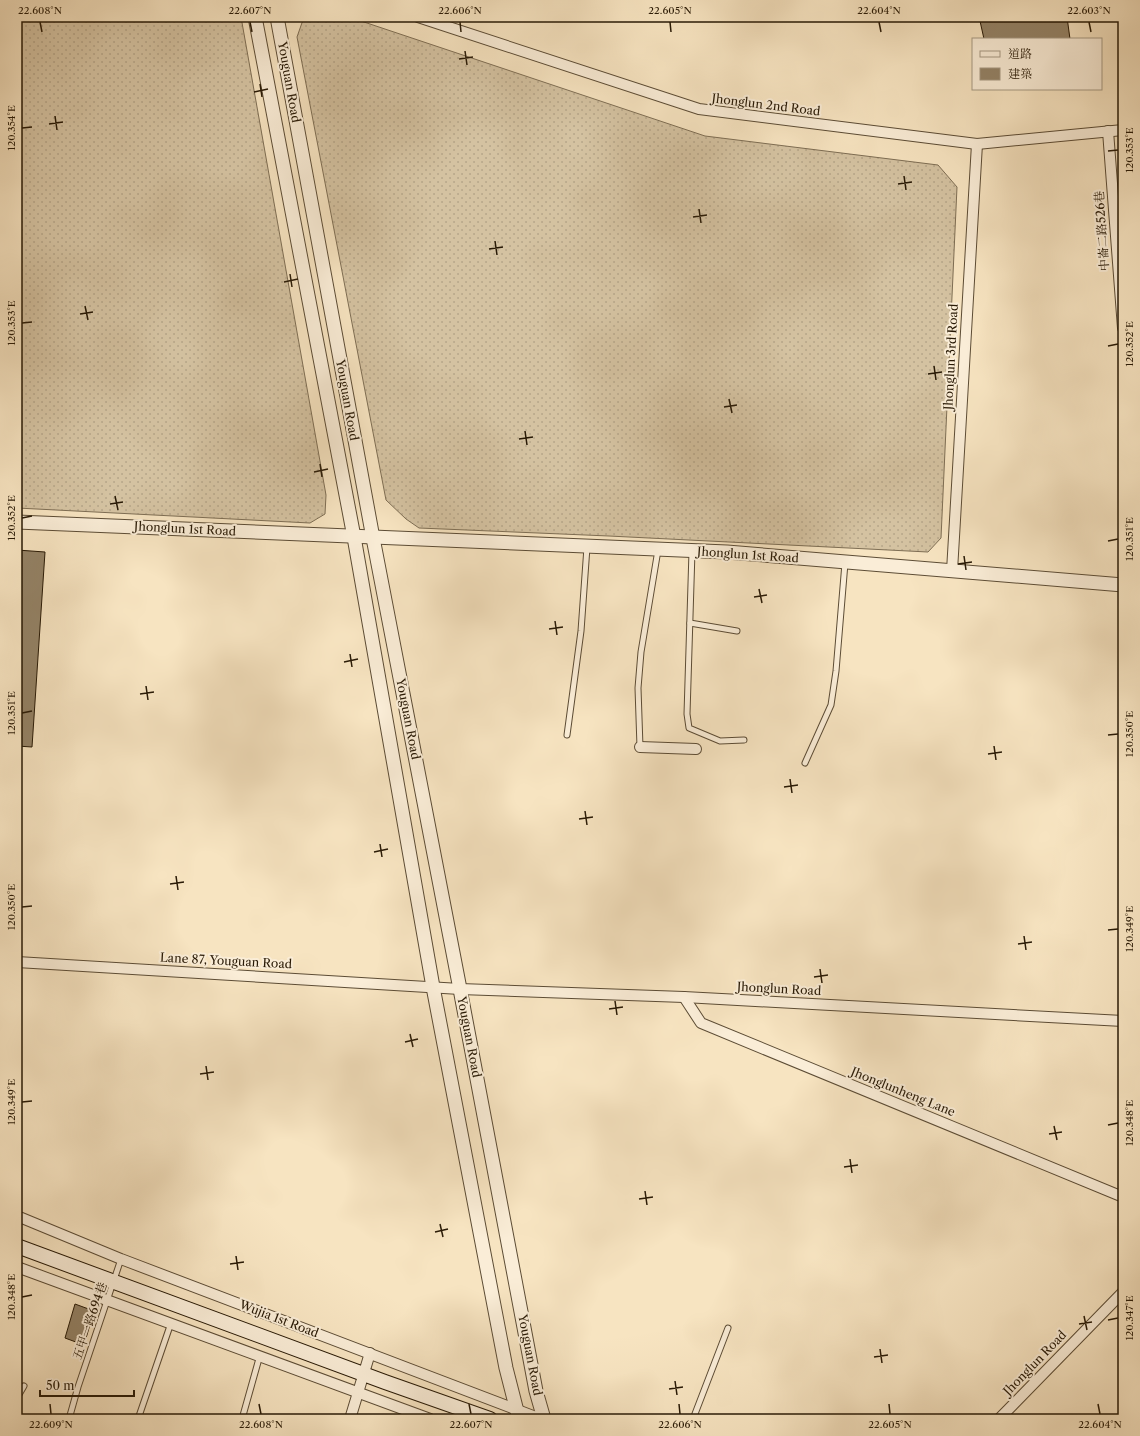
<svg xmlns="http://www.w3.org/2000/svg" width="1140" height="1436" viewBox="0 0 1140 1436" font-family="'Libre Caslon Text','Noto Serif TC',serif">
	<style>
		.grass { fill: url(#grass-dots); stroke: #7e6e54 }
		.building { fill: #948367; stroke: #291a06 }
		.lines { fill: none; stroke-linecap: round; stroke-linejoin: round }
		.service-casing { stroke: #5c4c35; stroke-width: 7 }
		.minor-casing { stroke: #5c4c35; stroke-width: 12 }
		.tertiary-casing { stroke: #5c4c35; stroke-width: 15 }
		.secondary-casing { stroke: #291a06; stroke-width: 16 }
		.service { stroke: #faedd7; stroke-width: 5 }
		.minor { stroke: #faedd7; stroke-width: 10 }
		.tertiary { stroke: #faedd7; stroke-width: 13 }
		.secondary { stroke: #faedd7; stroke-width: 14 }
		.ticks { fill: none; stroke: #291a06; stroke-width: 1.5 }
		.labels { text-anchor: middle; stroke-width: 4; stroke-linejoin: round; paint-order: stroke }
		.street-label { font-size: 12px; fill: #291a06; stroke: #faedd7 }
		.neatline { fill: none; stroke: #291a06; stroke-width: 1.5 }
		.ticks-label { font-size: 10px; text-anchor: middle; fill: #291a06 }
	</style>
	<defs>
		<pattern id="grass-dots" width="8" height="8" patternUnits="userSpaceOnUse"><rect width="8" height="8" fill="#d4c2a1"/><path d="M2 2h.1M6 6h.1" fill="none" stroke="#b6a689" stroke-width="1.8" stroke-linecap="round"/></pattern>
	</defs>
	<rect width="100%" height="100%" fill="#f7e4c1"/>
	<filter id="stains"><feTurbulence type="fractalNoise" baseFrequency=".005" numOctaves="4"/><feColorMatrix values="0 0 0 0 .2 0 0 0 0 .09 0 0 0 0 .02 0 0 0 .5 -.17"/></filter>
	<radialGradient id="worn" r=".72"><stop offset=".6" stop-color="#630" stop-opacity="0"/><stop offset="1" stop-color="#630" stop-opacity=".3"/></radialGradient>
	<g class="grass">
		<path d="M17,17h224l85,478 -1,19 -15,9 -293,-15z"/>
		<path d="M304,17h45l356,119 233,29 19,22 -16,351 -13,14 -319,-16 -190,-8 -13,-9 -20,-19 -89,-463z"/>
	</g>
	<g class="building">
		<path d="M984,17h83l3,22h-86l-4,-18 4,-2z"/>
		<path d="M17,550l28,2 -13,195 -15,-1z"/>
		<path d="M75,1304l19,7 -10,34 -19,-7z"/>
	</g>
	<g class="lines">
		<defs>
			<g id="service">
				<path d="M692,551l-5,163 2,14 31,13 24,-1"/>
				<path d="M690,623l47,8"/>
				<path d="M567,735l14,-104 6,-84"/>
				<path d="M640,747l-2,-59 3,-36 17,-102"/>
				<path d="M805,763l26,-58 5,-34 9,-108"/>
				<path d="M17,1398l7,-12"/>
				<path d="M69,1419l9,-32 43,-128"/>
				<path d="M138,1419l33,-96"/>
				<path d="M242,1419l18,-64"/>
				<path d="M693,1419l35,-91"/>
			</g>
			<g id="minor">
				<path d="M418,17l281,92 278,35 146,-14"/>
				<path d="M1108,131l15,197"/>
				<path d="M952,571l25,-427"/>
				<path d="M640,747l56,2"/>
				<path d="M17,962l443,27 224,8 439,24"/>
				<path d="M684,997l17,26 422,174"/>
				<path d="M17,1216l104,43 420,160"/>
				<path d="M17,1267l413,152"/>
				<path d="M350,1419l20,-66"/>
				<path d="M999,1419l124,-127"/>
			</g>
			<g id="tertiary">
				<path d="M255,17l99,520 79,450 73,381 13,51"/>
				<path d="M277,17l96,521 87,451 76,402 8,28"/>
				<path d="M17,522l710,30 396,33"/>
			</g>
			<path id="secondary" d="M17,1246l368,136 105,37"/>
		</defs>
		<use href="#service" class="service-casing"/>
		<use href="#minor" class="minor-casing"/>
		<use href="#tertiary" class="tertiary-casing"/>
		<use href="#secondary" class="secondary-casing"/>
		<use href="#service" class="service"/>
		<use href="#minor" class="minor"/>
		<use href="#tertiary" class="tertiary"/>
		<use href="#secondary" class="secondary"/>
	</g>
	<path class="ticks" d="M40,22l2,10M250,22l2,10M460,22l1,10M670,22l1,10M879,22l2,10M1089,22l2,10M465,51l2,14M459,59l14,-2M260,84l2,13M254,92l14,-3M55,116l2,14M49,124l14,-2M22,128l10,-1M1108,151l10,-1M904,176l2,14M898,184l14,-2M699,209l2,14M693,217l14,-2M495,241l2,14M489,249l14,-2M290,274l2,13M284,282l14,-3M85,306l3,14M80,314l13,-2M22,323l10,-1M1108,346l10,-2M934,366l2,14M928,374l14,-2M729,399l3,14M724,407l13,-2M525,431l2,14M519,439l14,-2M320,464l2,13M314,472l14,-3M115,496l3,14M110,504l13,-2M22,518l10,-2M1108,541l10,-2M964,556l2,14M958,564l14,-2M759,589l3,14M754,597l13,-2M555,621l2,14M549,629l14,-2M350,654l2,13M344,662l14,-3M146,686l2,14M140,694l14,-2M22,713l10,-2M1108,735l10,-1M994,746l2,14M988,754l14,-2M790,779l2,14M784,787l14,-2M585,811l2,14M579,819l14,-2M380,844l2,13M374,852l14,-3M176,876l2,14M170,884l14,-2M22,907l10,-1M1108,930l10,-1M1024,936l2,14M1018,944l14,-2M820,969l2,14M814,977l14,-2M615,1001l2,14M609,1009l14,-2M410,1034l3,13M405,1042l13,-3M206,1066l2,14M200,1074l14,-2M22,1102l10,-1M1108,1125l10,-2M1054,1126l3,14M1049,1134l13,-2M850,1159l2,14M844,1167l14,-2M645,1191l2,14M639,1199l14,-2M440,1224l3,13M435,1232l13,-3M236,1256l2,14M230,1264l14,-2M22,1297l10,-2M1084,1316l3,14M1108,1320l10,-2M1079,1324l13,-2M880,1349l2,14M874,1357l14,-2M675,1381l2,14M669,1389l14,-2M50,1404l1,10M259,1404l2,10M469,1404l2,10M679,1404l1,10M889,1404l1,10M1098,1404l2,10"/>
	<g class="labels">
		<g class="street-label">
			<text transform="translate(289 82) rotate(80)" y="4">Youguan Road</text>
			<text transform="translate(766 105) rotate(7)" y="4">Jhonglun 2nd Road</text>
			<text transform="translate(1102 231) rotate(-94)" y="4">中崙二路526巷</text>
			<text transform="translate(951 357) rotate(-87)" y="4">Jhonglun 3rd Road</text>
			<text transform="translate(347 400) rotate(80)" y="4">Youguan Road</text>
			<text transform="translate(185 529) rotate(3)" y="4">Jhonglun 1st Road</text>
			<text transform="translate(748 555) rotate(4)" y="4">Jhonglun 1st Road</text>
			<text transform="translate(408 719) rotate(79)" y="4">Youguan Road</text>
			<text transform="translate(226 961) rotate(3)" y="4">Lane 87, Youguan Road</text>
			<text transform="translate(779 989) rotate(3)" y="4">Jhonglun Road</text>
			<text transform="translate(469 1037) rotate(79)" y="4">Youguan Road</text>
			<text transform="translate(903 1092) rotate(22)" y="4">Jhonglunheng Lane</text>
			<text transform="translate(279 1319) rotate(21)" y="4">Wujia 1st Road</text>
			<text transform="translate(90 1321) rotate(-71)" y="4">五甲一路694巷</text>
			<text transform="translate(530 1355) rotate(79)" y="4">Youguan Road</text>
			<text transform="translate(1035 1363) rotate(-46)" y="4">Jhonglun Road</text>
		</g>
	</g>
	<rect width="1140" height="1436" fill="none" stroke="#f7e4c1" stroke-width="44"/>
	<rect x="972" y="38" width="130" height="52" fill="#faedd7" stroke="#a69983"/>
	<rect x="980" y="51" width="20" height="6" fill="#faedd7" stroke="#a69983"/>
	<text x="1008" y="58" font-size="12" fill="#291a06">道路</text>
	<rect x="980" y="68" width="20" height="12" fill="#948367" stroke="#a69983"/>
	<text x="1008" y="78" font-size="12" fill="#291a06">建築</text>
	<path d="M40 1390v6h94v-6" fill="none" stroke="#291a06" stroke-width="2"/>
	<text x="46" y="1390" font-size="12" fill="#291a06" stroke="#faedd7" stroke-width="3" paint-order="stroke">50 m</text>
	<rect x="22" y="22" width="1096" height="1392" class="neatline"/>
	<g class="ticks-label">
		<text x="40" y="14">22.608°N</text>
		<text x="250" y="14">22.607°N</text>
		<text x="460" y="14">22.606°N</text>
		<text x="670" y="14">22.605°N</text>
		<text x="879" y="14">22.604°N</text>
		<text x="1089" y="14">22.603°N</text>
		<text transform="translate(11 128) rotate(-90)" y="4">120.354°E</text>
		<text transform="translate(1129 150) rotate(-90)" y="4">120.353°E</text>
		<text transform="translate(11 323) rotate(-90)" y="4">120.353°E</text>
		<text transform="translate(1129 344) rotate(-90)" y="4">120.352°E</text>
		<text transform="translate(11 518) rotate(-90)" y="4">120.352°E</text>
		<text transform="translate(1129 539) rotate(-90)" y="4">120.351°E</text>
		<text transform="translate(11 713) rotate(-90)" y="4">120.351°E</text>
		<text transform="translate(1129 734) rotate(-90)" y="4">120.350°E</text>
		<text transform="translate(11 907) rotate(-90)" y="4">120.350°E</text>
		<text transform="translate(1129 929) rotate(-90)" y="4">120.349°E</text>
		<text transform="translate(11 1102) rotate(-90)" y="4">120.349°E</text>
		<text transform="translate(1129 1123) rotate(-90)" y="4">120.348°E</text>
		<text transform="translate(11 1297) rotate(-90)" y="4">120.348°E</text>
		<text transform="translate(1129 1318) rotate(-90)" y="4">120.347°E</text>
		<text x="51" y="1428">22.609°N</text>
		<text x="261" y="1428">22.608°N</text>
		<text x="471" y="1428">22.607°N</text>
		<text x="680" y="1428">22.606°N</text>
		<text x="890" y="1428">22.605°N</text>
		<text x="1100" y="1428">22.604°N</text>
	</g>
	<rect width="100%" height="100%" filter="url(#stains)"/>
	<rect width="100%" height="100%" fill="url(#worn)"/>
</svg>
